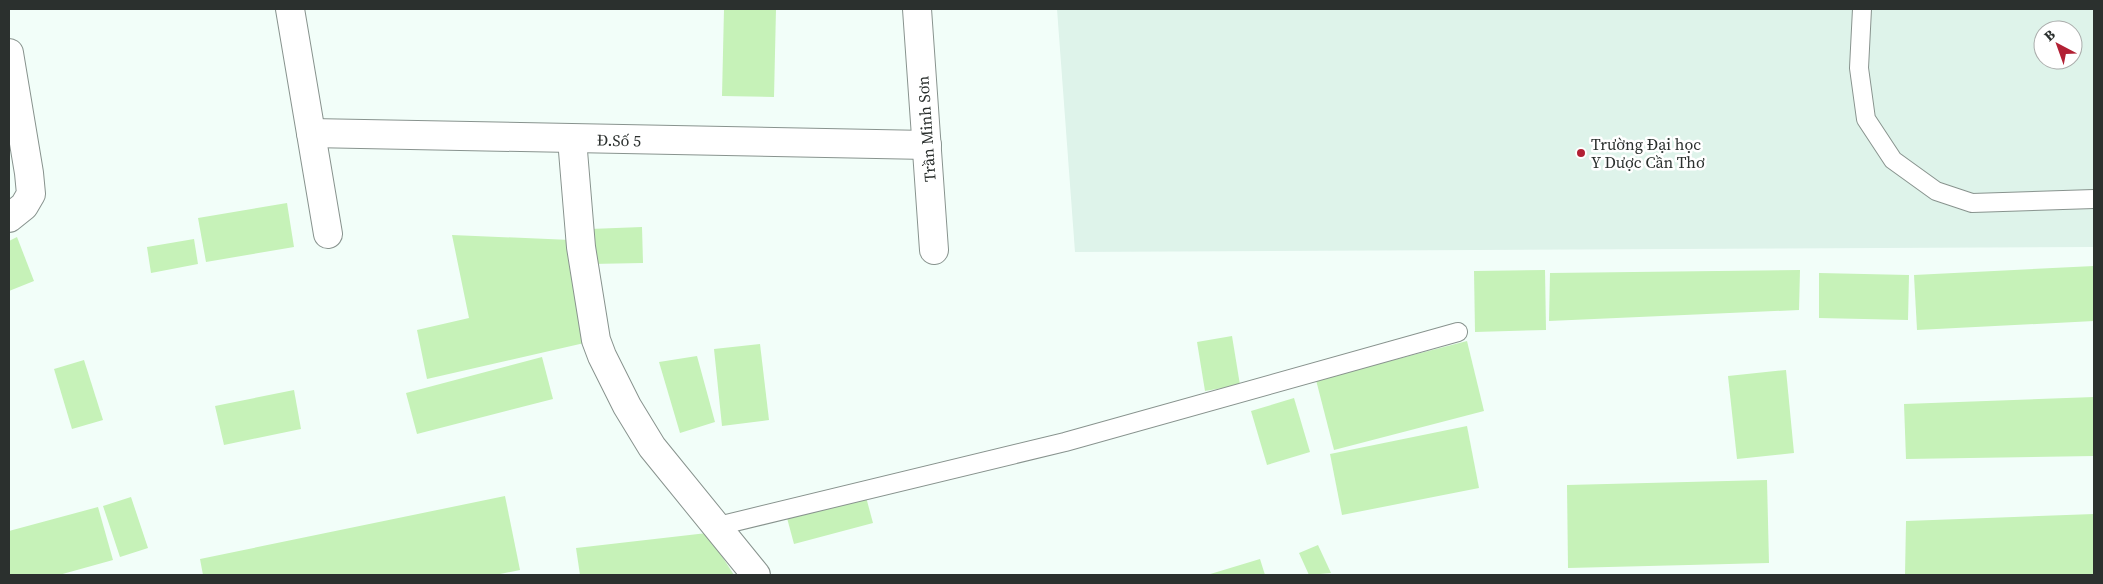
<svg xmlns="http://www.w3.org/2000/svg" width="2103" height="584" viewBox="0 0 2103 584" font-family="'Source Serif 4',serif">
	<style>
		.built { fill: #def3ea; fill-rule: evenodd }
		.building { fill: #c6f2b8 }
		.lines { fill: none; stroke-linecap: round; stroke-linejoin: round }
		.lane-casing { stroke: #88938e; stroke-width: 20 }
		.street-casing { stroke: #88938e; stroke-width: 30 }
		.lane { stroke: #fff; stroke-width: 18 }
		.street { stroke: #fff; stroke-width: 28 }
		.poi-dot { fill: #b22034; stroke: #fff; stroke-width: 2 }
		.labels { text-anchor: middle; stroke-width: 5; stroke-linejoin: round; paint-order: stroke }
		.street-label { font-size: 16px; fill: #2b302e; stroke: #fff }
		.poi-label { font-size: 16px; fill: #2b302e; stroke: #fff; text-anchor: start }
	</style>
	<rect width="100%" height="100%" fill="#f2fef9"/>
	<path class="built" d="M1057,9h1037v238l-1019,5zM2043,30h30v30h-30z"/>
	<g class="building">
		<path d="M724,9h52l-2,88 -52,-1z"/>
		<path d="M287,203l7,44 -88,15 -8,-44z"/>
		<path d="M642,227l1,36 -52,1 -1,-35z"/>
		<path d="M452,235l119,5 22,101 -166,38 -10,-49 52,-12z"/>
		<path d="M17,237l17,44 -25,10v-50z"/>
		<path d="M194,239l4,25 -47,9 -4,-26z"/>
		<path d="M2094,266v55l-177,9 -3,-55z"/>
		<path d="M1545,270l1,60 -71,2 -1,-61z"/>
		<path d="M1800,270l-1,40 -250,11 1,-48z"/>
		<path d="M1819,273l90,2 -1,45 -89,-2z"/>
		<path d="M1232,336l8,49 -35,6 -8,-49z"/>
		<path d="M1467,341l17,70 -150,39 -18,-70z"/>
		<path d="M760,344l9,76 -47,6 -8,-77z"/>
		<path d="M697,356l18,66 -35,11 -21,-71z"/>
		<path d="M542,357l11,42 -136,35 -11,-41z"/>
		<path d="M84,360l19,60 -31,9 -18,-60z"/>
		<path d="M1786,370l8,83 -57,6 -9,-83z"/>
		<path d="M294,390l7,39 -77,16 -9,-39z"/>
		<path d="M2094,397v59l-188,3 -2,-55z"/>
		<path d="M1294,398l16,54 -43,13 -16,-54z"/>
		<path d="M1467,426l12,62 -137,27 -12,-61z"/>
		<path d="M1767,480l2,83 -201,5 -1,-83z"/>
		<path d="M505,496l15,74 -25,5h-292l-3,-16z"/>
		<path d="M131,497l17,51 -28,9 -17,-51z"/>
		<path d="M866,497l7,26 -79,21 -7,-26z"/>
		<path d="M98,507l15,53 -54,15h-50v-44z"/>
		<path d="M2094,514v61h-189l1,-54z"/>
		<path d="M707,533l27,42h-154l-4,-27z"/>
		<path d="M1318,545l13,28 -22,2 -10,-22z"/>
		<path d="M1260,559l5,16h-58z"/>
	</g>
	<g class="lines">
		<defs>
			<g id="lane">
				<path d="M1862,9l-3,59 7,51 27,41 43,31 36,12 122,-4"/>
				<path d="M718,526l347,-84 393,-110"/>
			</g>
			<g id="street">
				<path d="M290,9l38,225"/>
				<path d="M917,9l17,241"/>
				<path d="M9,53l20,120 2,21 -7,12 -15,12"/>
				<path d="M311,133l616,12"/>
				<path d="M572,139l9,108 15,93 6,16 25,50 25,41 104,128"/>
			</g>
		</defs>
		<use href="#lane" class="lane-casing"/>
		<use href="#street" class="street-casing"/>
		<use href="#lane" class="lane"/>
		<use href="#street" class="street"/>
	</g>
	<circle class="poi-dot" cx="1581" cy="153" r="5"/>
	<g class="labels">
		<g class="street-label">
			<text transform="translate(926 129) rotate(-94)" y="6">Trần Minh Sơn</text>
			<text transform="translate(619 140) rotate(1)" y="6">Đ.Số 5</text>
		</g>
		<g class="poi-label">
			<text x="1591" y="150">Trường Đại học<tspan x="1591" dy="18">Y Dược Cần Thơ</tspan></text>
		</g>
	</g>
	<rect width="2103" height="584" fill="none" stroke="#2b302e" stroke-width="20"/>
	<g transform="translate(2058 45) rotate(319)"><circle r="24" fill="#ffffff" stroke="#aaacab"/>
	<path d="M0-4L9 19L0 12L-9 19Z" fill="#b22034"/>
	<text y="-8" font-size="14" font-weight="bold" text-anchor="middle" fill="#2b302e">B</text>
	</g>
</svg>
